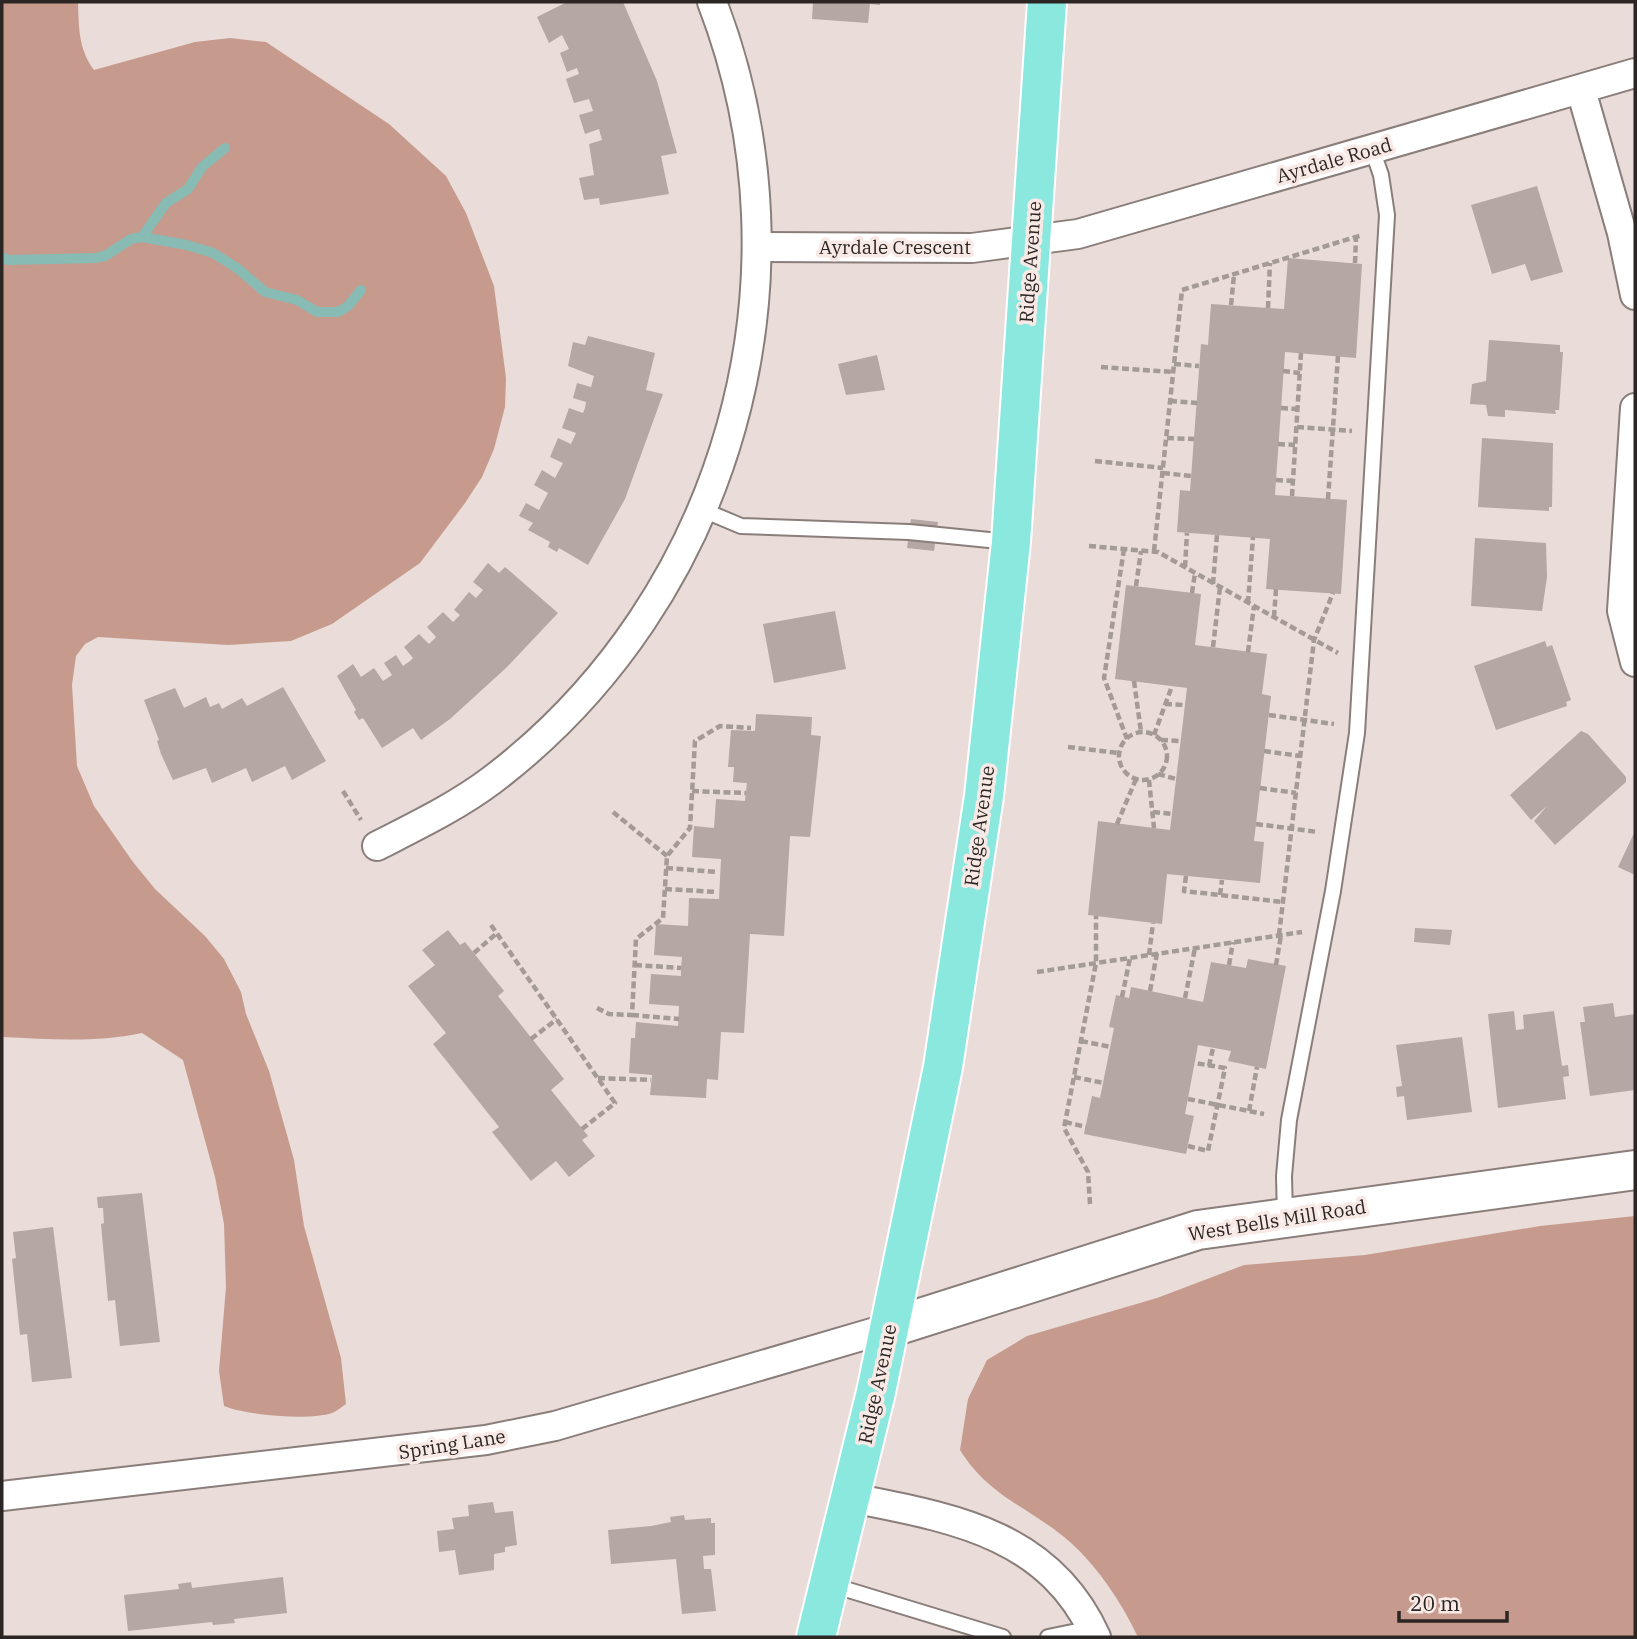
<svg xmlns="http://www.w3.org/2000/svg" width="1637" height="1639" viewBox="0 0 1637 1639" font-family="'IBM Plex Serif',serif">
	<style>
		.forest { fill: #c69b8e }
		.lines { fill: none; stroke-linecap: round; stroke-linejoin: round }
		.stream { stroke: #87bbb3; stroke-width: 10 }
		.building { fill: #b5a7a3 }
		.lane-casing { stroke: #8a7e7a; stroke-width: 18 }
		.street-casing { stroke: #8a7e7a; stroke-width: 32 }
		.secondary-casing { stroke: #8a7e7a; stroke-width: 42 }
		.primary-casing { stroke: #fff; stroke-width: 42 }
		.path { stroke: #a49a96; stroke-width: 4.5; stroke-dasharray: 7 3.5; stroke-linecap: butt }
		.lane { stroke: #fff; stroke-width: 14 }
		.street { stroke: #fff; stroke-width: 28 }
		.secondary { stroke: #fff; stroke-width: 38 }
		.primary { stroke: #8be8df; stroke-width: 38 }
		.labels { text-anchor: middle; stroke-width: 7; stroke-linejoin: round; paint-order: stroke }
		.street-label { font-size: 19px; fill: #2b2624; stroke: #f8e9e5 }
	</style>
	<rect width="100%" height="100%" fill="#eadcd8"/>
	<g class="forest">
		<path d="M2,2h76c1,25 0,46 16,68l101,-28 35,-4 36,4 123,82 57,52 20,37 28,73 12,92 -1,29 -11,42 -12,28 -17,26 -45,60 -88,61 -41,17 -16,1 -47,3 -130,-8 -13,7 -9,12 -4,29 5,81 17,40 39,56 22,27 50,47 19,23 17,33 5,22 23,57 25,89 10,66 37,132 5,46c-5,3 -9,7 -14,9 -23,8 -86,2 -108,-7l-5,-35 7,-84 -2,-63 -9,-47 -32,-117 -41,-27c-48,10 -92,6 -140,4z"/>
		<path d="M1635,1216v421h-497c-17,-35 -39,-69 -68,-95 -40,-35 -80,-44 -110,-92l8,-51 19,-39 40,-24 130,-38 87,-33 121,-10 175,-29z"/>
	</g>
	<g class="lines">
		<g class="stream">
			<path d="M142,237l24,-34 22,-14 14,-22 23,-19"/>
			<path d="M2,257l6,3 87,-2 10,-2 26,-17 11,-2 45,8 26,8 24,15 28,24 32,8 20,12h21l10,-6 13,-16"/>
		</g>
	</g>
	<g class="building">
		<path d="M567,2h56l34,79 20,72 -16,3 8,38 -69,11 -1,-7 -15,2 -5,-22 15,-3 -5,-31 13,-4 -3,-11 -14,5 -6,-19 14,-4 -4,-12 -15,4 -8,-24 13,-5 -2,-6 -10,4 -7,-19 9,-4 -7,-14 -13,8 -12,-26z"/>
		<path d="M813,2h67v3l-10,-1 -2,19 -56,-4z"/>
		<path d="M1537,186l26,86 -32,9 -6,-17 -33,10 -21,-69z"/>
		<path d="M1288,258l74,6 -6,94 -71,-6 -9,128 -1,15 72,5 -6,94 -75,-5 4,-50 -93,-7 3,-42 10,1 11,-147 7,1 3,-41 73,5z"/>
		<path d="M588,336l67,17 -9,37 17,4 -38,105 -37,66 -29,-17 -2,4 -9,-5 2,-5 -22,-12 5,-7 -14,-7 7,-13 13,7 9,-17 -14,-8 8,-15 13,8 8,-15 -13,-6 8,-19 13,6 5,-11 -14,-5 7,-20 14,5 2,-5 1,-6 -13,-4 4,-15 14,4 3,-11 -26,-10 5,-24 12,3z"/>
		<path d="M1489,340l71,5v7h3l-4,58h-4l1,4 -51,-4v7l-17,-1 -2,-11 -16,-1 2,-20 14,-3z"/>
		<path d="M877,355l8,35 -39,5 -8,-31z"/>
		<path d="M1482,438l71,5 -1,64h-3v4l-71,-4z"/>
		<path d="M911,519l27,3 -4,29 -27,-3z"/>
		<path d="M1475,538l71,5 1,34 -5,34 -71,-5z"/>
		<path d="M488,563l11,10 6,-6 53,46 -52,55 -56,51 -29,21 -8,-12 -31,20 -19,-30 -4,2 -5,-8 2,-2 -19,-34 16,-12 8,13 13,-9 9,13 9,-6 -8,-12 12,-8 7,11 7,-5 3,-3 -9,-11 15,-13 10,10 7,-7 -9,-10 16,-15 10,10 7,-7 -6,-5 15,-18 7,6 7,-8 -10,-8z"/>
		<path d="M1126,585l75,9 -6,51 72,9 -5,40 9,2 -17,145 10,1 -4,41 -93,-9 -5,50 -74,-9 10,-94 72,9 17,-142 -72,-9z"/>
		<path d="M835,611l11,58 -72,14 -11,-59z"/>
		<path d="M1545,641l2,6 5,-2 19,55 -5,2 1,4 -71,24 -22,-64z"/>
		<path d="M283,687l43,74 -34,19 -7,-14 -33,16 -6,-14 -34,15 -6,-15 -33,12 -12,-26 -4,-13 2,-1 -15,-40 31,-12 9,20 22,-11 4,10 9,-4 3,6 20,-11 5,8z"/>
		<path d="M756,714l56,3 -1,18 10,1 -11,101 -20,-1 -6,100 -34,-2 -6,99 -23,-1 -3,48 -11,-1 -1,19 -56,-3 2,-20 -23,-2 2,-35h4l1,-16 42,4 1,-20 -30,-2 2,-30 30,2v-8l1,-11 -28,-2 2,-31 32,2 1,-28 30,1 2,-40 -29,-2 2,-31 20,2 2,-29 29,2 2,-18 -14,-1 1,-15h-6l3,-37 24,1z"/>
		<path d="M1581,731l7,3 38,43v5l-71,63 -21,-24 13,-15 -16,14 -21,-25z"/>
		<path d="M1635,831v44l-17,-8z"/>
		<path d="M1415,928l37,2 -2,15 -36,-3z"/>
		<path d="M448,930l12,15 5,-3 39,49 -6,5 66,83 -13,11 37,46 -6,4 13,16 -26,21 -13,-16 -25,20 -39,-49 7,-5 -66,-83 13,-11 -38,-47 27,-21 -13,-15z"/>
		<path d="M1248,959l38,7 -20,103 -38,-8 3,-10 -33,-6 -13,69 9,2 -8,38 -102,-20 8,-38 8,2 14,-70 -5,-1 7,-32 13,3 2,-11 72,15 8,-40 35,6z"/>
		<path d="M1613,1003l2,14 20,-3v76l-45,6 -10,-74h5l-2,-15z"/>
		<path d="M1514,1011l2,19 8,-1 -1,-14 31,-4 8,55 6,-1 1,11 -6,1 3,22 -68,9 -10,-94z"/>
		<path d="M1462,1037l10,75 -65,8 -3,-24 -7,1 -1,-10 6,-1 -6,-41z"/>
		<path d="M142,1193l18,149 -40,4 -5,-46 -7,1 -7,-77 3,-1 -1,-15h-5l-1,-11z"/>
		<path d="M53,1227l19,151 -40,4 -5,-48 -7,1 -8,-76 4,-1 -3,-26z"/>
		<path d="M493,1502l2,11 18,-2 4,34 -12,2v5l-11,2v16l-35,5 -4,-25 -16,2 -2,-21 17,-2 -2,-11 17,-2 -1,-11z"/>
		<path d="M684,1515l1,5 26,-2v5h4v32l-12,1 1,13h7l5,42 -34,3 -6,-55 -65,5 -3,-34 43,-4 20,-4 -1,-5z"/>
		<path d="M283,1577l4,36 -53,6 1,4 -22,2 -1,-3 -84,9 -4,-36 55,-6 -1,-5 13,-2 1,6z"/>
	</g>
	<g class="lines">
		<defs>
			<g id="lane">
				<path d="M703,510l38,16 168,6 100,10"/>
				<path d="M1285,1216l-1,-40 5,-56 44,-229 24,-158 30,-518 -6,-40 -9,-26"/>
				<path d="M832,1585l171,52"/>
				<path d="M1048,1637l44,-9"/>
			</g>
			<g id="street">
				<path d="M1581,90l41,143 13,62"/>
				<path d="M758,247l214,1 106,-14 557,-161"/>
				<path d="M1635,408l-13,203 13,51"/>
				<path d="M377,846c39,-20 79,-39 115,-66 237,-180 327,-501 220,-778"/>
				<path d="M2,1496l484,-56 69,-14 334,-98"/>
				<path d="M852,1498c100,20 197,35 244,139"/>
			</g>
			<path id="secondary" d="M889,1328l309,-98 437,-60"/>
			<path id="primary" d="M816,1637l60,-245 67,-325 41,-271 27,-254 36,-540"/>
		</defs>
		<use href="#lane" class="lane-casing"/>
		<use href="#street" class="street-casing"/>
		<use href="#secondary" class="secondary-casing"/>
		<use href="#primary" class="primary-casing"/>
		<g class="path">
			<path d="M1355,263l1,-26"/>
			<path d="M1231,305l3,-30"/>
			<path d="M1268,308l2,-45"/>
			<path d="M1174,364l25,2"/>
			<path d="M1101,367l72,5"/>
			<path d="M1283,371l17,2"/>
			<path d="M1170,401l27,2"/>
			<path d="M1281,408l16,1"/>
			<path d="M1297,427l55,4"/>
			<path d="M1167,438l27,1"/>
			<path d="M1278,444l17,1"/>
			<path d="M1095,461l68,7"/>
			<path d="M1163,473l28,3"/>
			<path d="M1276,480l17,1"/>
			<path d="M1292,496l9,-143"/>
			<path d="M1328,499l10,-143"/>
			<path d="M1089,546l69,6 180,101"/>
			<path d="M1124,549l-20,129 23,61"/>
			<path d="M1154,551l28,-261 180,-55"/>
			<path d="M1185,567l2,-34"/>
			<path d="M1213,584l4,-49"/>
			<path d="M1136,586l5,-35"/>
			<path d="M1192,593l3,-20"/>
			<path d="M1248,603l5,-66"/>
			<path d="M1274,617l2,-28"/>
			<path d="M1213,647l7,-60"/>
			<path d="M1248,652l6,-46"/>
			<path d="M1134,681l7,51"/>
			<path d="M1165,704l20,1"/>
			<path d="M1269,715l65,9"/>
			<circle cx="1143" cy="756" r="24"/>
			<path d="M1154,735l18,-49"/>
			<path d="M1161,740l19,1"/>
			<path d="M1068,747l51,6"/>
			<path d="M1264,751l36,5"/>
			<path d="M1158,774l18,5"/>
			<path d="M1149,780l5,48"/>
			<path d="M1260,788l36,5"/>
			<path d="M343,791l18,29"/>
			<path d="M692,791l54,2"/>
			<path d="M613,812l54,44"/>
			<path d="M1153,812l19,2"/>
			<path d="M1117,824l19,-45"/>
			<path d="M1256,824l62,8"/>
			<path d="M666,868l52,4"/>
			<path d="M1186,876l-2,15 99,11"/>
			<path d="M665,889l52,3"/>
			<path d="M1220,895l2,-15"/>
			<path d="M491,925l124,178 -33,26"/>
			<path d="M1279,935l35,-295 19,-47"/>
			<path d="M474,953l23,-20"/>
			<path d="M1149,955l4,-32"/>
			<path d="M635,965l46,3"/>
			<path d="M1229,965l4,-23"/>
			<path d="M1276,965l5,-30"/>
			<path d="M1037,972l265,-40"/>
			<path d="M1150,991l7,-38"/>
			<path d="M1122,997l8,-39"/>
			<path d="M1185,998l10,-50"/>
			<path d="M597,1008l12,6 23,1 4,-76 27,-21 4,-62 23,-28 5,-87 25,-15 31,2"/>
			<path d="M632,1015l47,4"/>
			<path d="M531,1039l26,-20"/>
			<path d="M1081,1041l30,6"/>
			<path d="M1209,1066l4,-18"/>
			<path d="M1074,1077l30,6"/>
			<path d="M598,1078l53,2"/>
			<path d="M1188,1099l76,15"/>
			<path d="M1249,1111l8,-44"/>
			<path d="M1065,1122l21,5"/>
			<path d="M1188,1146l20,5 17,-83 -30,-5"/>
			<path d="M1090,1204l-2,-32 -24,-44 32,-165v-47"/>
		</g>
		<use href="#lane" class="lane"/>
		<use href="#street" class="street"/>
		<use href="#secondary" class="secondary"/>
		<use href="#primary" class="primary"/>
	</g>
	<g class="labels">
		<g class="street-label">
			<text transform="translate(1334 160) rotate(-16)" y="7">Ayrdale Road</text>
			<text x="895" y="254">Ayrdale Crescent</text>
			<text transform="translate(1030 262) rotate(-86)" y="7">Ridge Avenue</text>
			<text transform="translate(979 826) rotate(-82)" y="7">Ridge Avenue</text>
			<text transform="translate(1277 1220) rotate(-9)" y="7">West Bells Mill Road</text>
			<text transform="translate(877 1384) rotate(-78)" y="7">Ridge Avenue</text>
			<text transform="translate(452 1444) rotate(-9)" y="7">Spring Lane</text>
		</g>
	</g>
	<rect width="1637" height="1639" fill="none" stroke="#2b2624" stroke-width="7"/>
	<path d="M1399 1611v10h108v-10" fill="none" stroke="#2b2624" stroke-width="3.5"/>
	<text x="1410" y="1611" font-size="21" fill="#2b2624" stroke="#f8e9e5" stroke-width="5" paint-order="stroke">20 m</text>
</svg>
